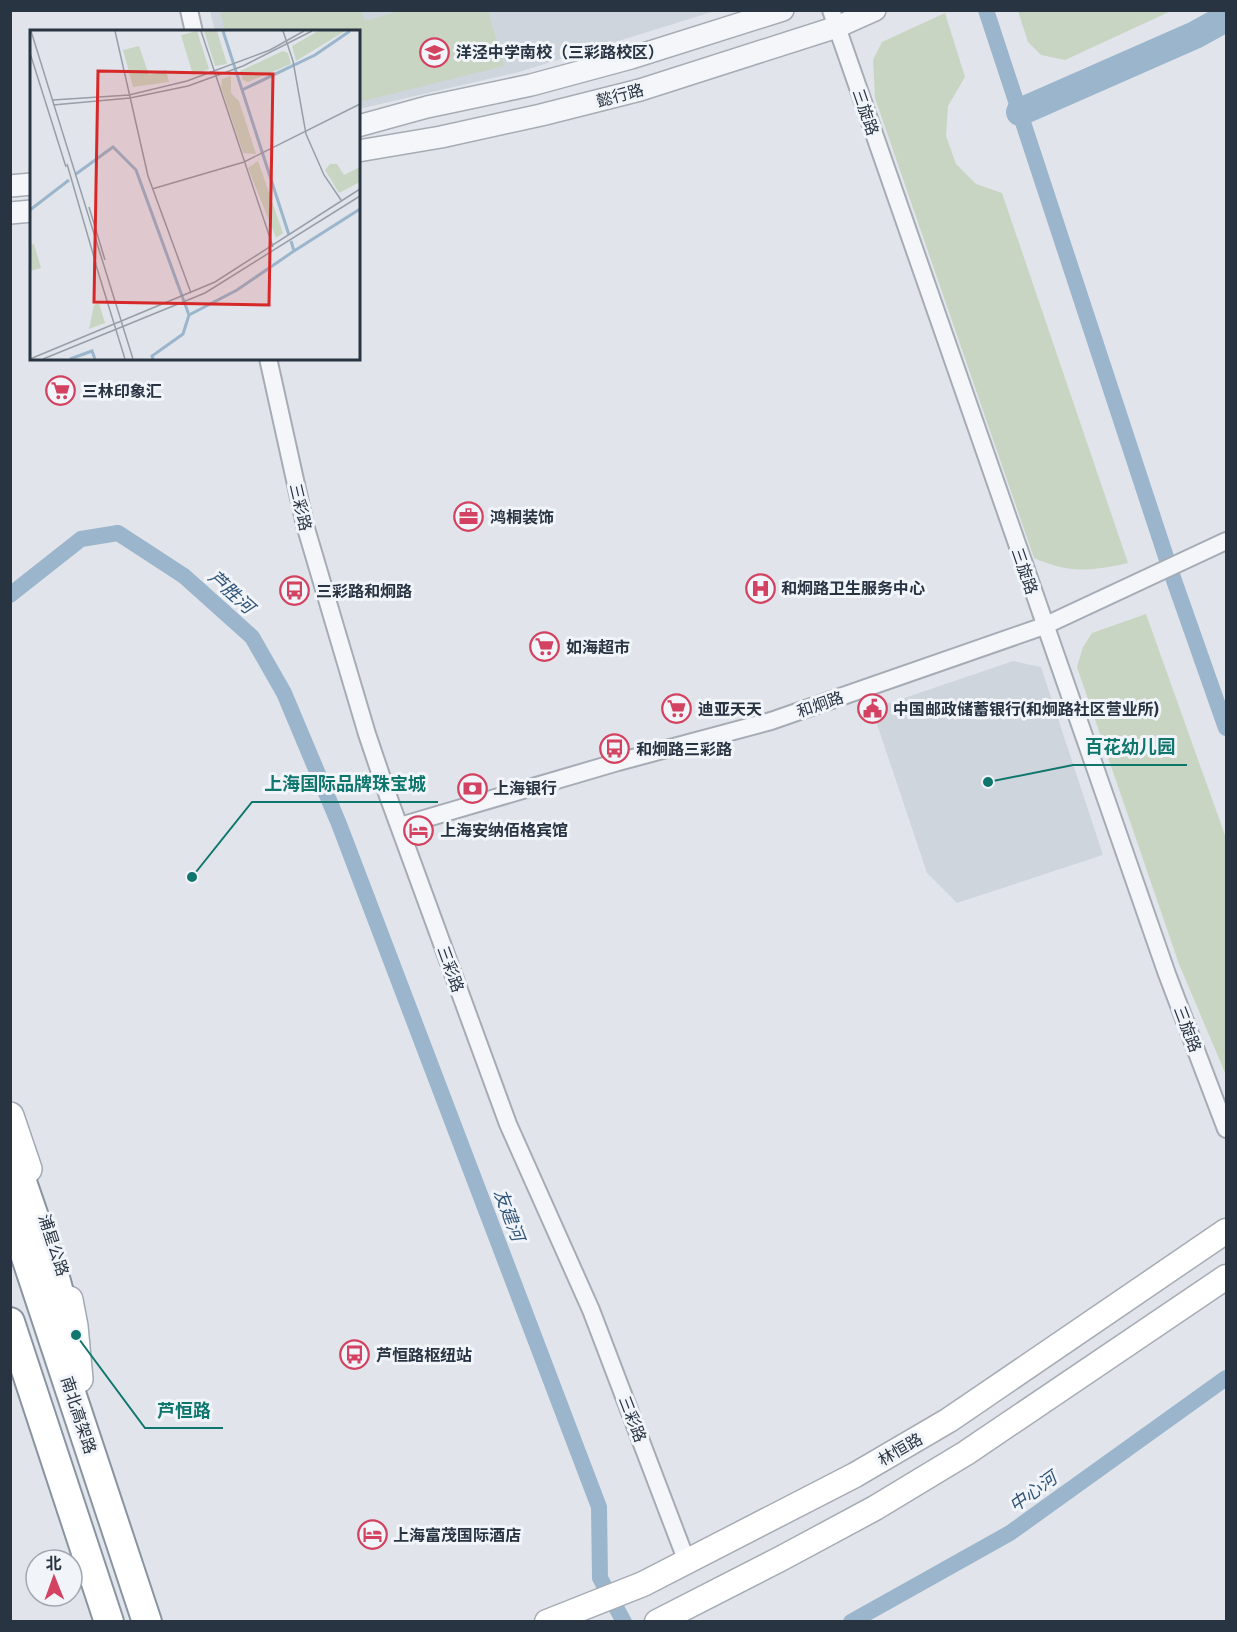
<svg xmlns="http://www.w3.org/2000/svg" width="1237" height="1632" viewBox="0 0 1237 1632" font-family="'Fira Sans Condensed','Noto Sans SC',sans-serif">
	<style>
		.built { fill: #cfd5dd }
		.green { fill: #c8d5c2 }
		.lines { fill: none; stroke-linecap: round; stroke-linejoin: round }
		.canal { stroke: #9bb5cc; stroke-width: 16 }
		.river { stroke: #9bb5cc; stroke-width: 28 }
		.minor-casing { stroke: #a6acb5; stroke-width: 20 }
		.tertiary-casing { stroke: #a6acb5; stroke-width: 24 }
		.secondary-casing { stroke: #a6acb5; stroke-width: 27 }
		.primary-casing { stroke: #a0aab7; stroke-width: 30 }
		.trunk-casing { stroke: #8894a2; stroke-width: 32 }
		.minor { stroke: #f4f6f9; stroke-width: 16 }
		.tertiary { stroke: #f4f6f9; stroke-width: 21 }
		.secondary { stroke: #fff; stroke-width: 24 }
		.primary { stroke: #fff; stroke-width: 27 }
		.trunk { stroke: #fff; stroke-width: 28 }
		.labels { text-anchor: middle; stroke-width: 6; stroke-linejoin: round; paint-order: stroke }
		.poi-label { font-size: 16px; font-weight: bold; fill: #293443; stroke: #f1f4f8; text-anchor: start }
		.street-label { font-size: 16px; fill: #293443; stroke: #f1f4f8 }
		.water-label { font-size: 18px; font-style: italic; fill: #315579; stroke: #f1f4f8 }
		.inset-river { fill: none; stroke: #9bb5cc; stroke-width: 3 }
		.inset-road { fill: none; stroke: #979ea8; stroke-width: 1.5 }
		.view { fill: #d62828; fill-opacity: 0.15; stroke: #d62828; stroke-width: 3 }
		.inset-edge { fill: none; stroke: #293443; stroke-width: 3 }
		.leader { fill: none; stroke: #0f766e; stroke-width: 2 }
		.callout-dot { fill: #0f766e; stroke: #f1f4f8; stroke-width: 2 }
		.callout-label { font-size: 18px; text-anchor: middle; font-weight: bold; fill: #0f766e; stroke: #f1f4f8; stroke-width: 6; stroke-linejoin: round; paint-order: stroke }
	</style>
	<rect width="100%" height="100%" fill="#e1e5eb"/>
	<g class="built">
		<path d="M210,11h505l-196,61 -160,37 -1,-77 -143,-1z"/>
		<path d="M1013,661l28,6 62,188 -146,48 -30,-30 -55,-164z"/>
	</g>
	<g class="green">
		<path d="M220,11h141l4,10 34,-10h89l16,55 -145,36 -1,-70 -133,-1z"/>
		<path d="M1018,11v-1l153,1 -106,49 -24,-5 -13,-13z"/>
		<path d="M945,13l20,64 -17,29 -2,30 10,28 20,20 26,9 126,370c-38,8 -57,11 -94,-5l-159,-460 -2,-38 9,-18z"/>
		<path d="M1146,614l80,224v237l-47,-111 -102,-297 6,-20 9,-14z"/>
	</g>
	<g class="lines">
		<g class="canal">
			<path d="M986,10l184,559 56,159"/>
			<path d="M10,595l71,-56 37,-6 66,43 68,61 32,56 55,131 260,683 1,71 24,44"/>
			<path d="M851,1622l159,-89 216,-155"/>
		</g>
		<path class="river" d="M1020,112l175,-77 31,-17"/>
		<defs>
			<g id="minor">
				<path d="M189,10l5,22"/>
				<path d="M831,10l336,964 59,155"/>
				<path d="M268,358l37,167 62,209 21,62 120,328 83,186 96,252"/>
				<path d="M400,826l218,-64 153,-41 273,-95 182,-85"/>
			</g>
			<g id="tertiary">
				<path d="M358,126l69,-19 104,-22 100,-27 152,-48"/>
				<path d="M358,151l83,-14 100,-22 99,-25 197,-63 38,-17"/>
				<path d="M10,186l22,-2"/>
				<path d="M10,213l22,-2"/>
			</g>
			<g id="secondary">
				<path d="M547,1622l96,-38 212,-109 94,-55 277,-189"/>
				<path d="M657,1622l125,-64 93,-50 91,-55 260,-176"/>
			</g>
			<g id="primary">
				<path d="M10,1116l18,53"/>
				<path d="M69,1300l5,26 5,53"/>
			</g>
			<g id="trunk">
				<path d="M10,1147l45,131 13,47"/>
				<path d="M10,1209l137,413"/>
				<path d="M10,1322l99,300"/>
			</g>
		</defs>
		<use href="#minor" class="minor-casing"/>
		<use href="#tertiary" class="tertiary-casing"/>
		<use href="#secondary" class="secondary-casing"/>
		<use href="#primary" class="primary-casing"/>
		<use href="#trunk" class="trunk-casing"/>
		<use href="#minor" class="minor"/>
		<use href="#tertiary" class="tertiary"/>
		<use href="#secondary" class="secondary"/>
		<use href="#primary" class="primary"/>
		<use href="#trunk" class="trunk"/>
	</g>
	<defs>
		<symbol id="school-ring" viewBox="-11 -11 22 22"><circle r="9.5" fill="#f1f4f8" stroke="#d34260" stroke-width="1.5"/><path d="M0-5L7-2L0 1L-7-2ZM-4 1L0 2.5L4 1V4Q0 6-4 4Z" fill="#d34260"/></symbol>
		<symbol id="supermarket-ring" viewBox="-11 -11 22 22"><circle r="9.5" fill="#f1f4f8" stroke="#d34260" stroke-width="1.5"/><path d="M-6-5.5h2.5l.6 2H6L4.5 2H-2.5L-4.4-4H-6ZM-1.5 3.2a1.3 1.3 0 1 0 .1 0ZM3 3.2a1.3 1.3 0 1 0 .1 0Z" fill="#d34260"/></symbol>
		<symbol id="office-ring" viewBox="-11 -11 22 22"><circle r="9.5" fill="#f1f4f8" stroke="#d34260" stroke-width="1.5"/><path d="M-6-3h4V-5.5h4V-3h4V5H-6ZM-1-4.5V-3h2v-1.5ZM-6 0V1H6V0Z" fill="#d34260"/></symbol>
		<symbol id="hospital-ring" viewBox="-11 -11 22 22"><circle r="9.5" fill="#f1f4f8" stroke="#d34260" stroke-width="1.5"/><path d="M-5-5h3v3.5h4V-5h3V5h-3V1.5h-4V5h-3Z" fill="#d34260"/></symbol>
		<symbol id="bus-ring" viewBox="-11 -11 22 22"><circle r="9.5" fill="#f1f4f8" stroke="#d34260" stroke-width="1.5"/><path d="M-5-6H5V4H4V6H2V4H-2V6H-4V4H-5ZM-3.5-4V0h7V-4ZM-3.5 1.2v1.5H-2V1.2ZM2 1.2v1.5H3.5V1.2Z" fill="#d34260"/></symbol>
		<symbol id="civic-ring" viewBox="-11 -11 22 22"><circle r="9.5" fill="#f1f4f8" stroke="#d34260" stroke-width="1.5"/><path d="M-.6-6.5H3V-4.5H.6V-3L4-1V1h2V6H-6V1h2V-1L-.6-3ZM-1.2 2.5V6h2.4V2.5Z" fill="#d34260"/></symbol>
		<symbol id="bank-ring" viewBox="-11 -11 22 22"><circle r="9.5" fill="#f1f4f8" stroke="#d34260" stroke-width="1.5"/><path d="M-6-4H6V4H-6ZM0-2.3a2.3 2.3 0 1 0 0 4.6a2.3 2.3 0 1 0 0-4.6Z" fill="#d34260"/></symbol>
		<symbol id="hotel-ring" viewBox="-11 -11 22 22"><circle r="9.5" fill="#f1f4f8" stroke="#d34260" stroke-width="1.5"/><path d="M-6-4.5h1.5V1H6V5H4.5V3h-9V5H-6ZM-4 0a1.8 1.8 0 1 1 3.6 0ZM.5 0V-2.5h3Q6-2.5 6 0Z" fill="#d34260"/></symbol>
	</defs>
	<g fill-rule="evenodd">
		<use href="#school-ring" x="418" y="36" width="33" height="33"/>
		<use href="#supermarket-ring" x="44" y="374" width="33" height="33"/>
		<use href="#office-ring" x="452" y="500" width="33" height="33"/>
		<use href="#hospital-ring" x="744" y="572" width="33" height="33"/>
		<use href="#bus-ring" x="278" y="574" width="33" height="33"/>
		<use href="#supermarket-ring" x="528" y="630" width="33" height="33"/>
		<use href="#supermarket-ring" x="660" y="692" width="33" height="33"/>
		<use href="#civic-ring" x="856" y="692" width="33" height="33"/>
		<use href="#bus-ring" x="598" y="732" width="33" height="33"/>
		<use href="#bank-ring" x="456" y="772" width="33" height="33"/>
		<use href="#hotel-ring" x="402" y="814" width="33" height="33"/>
		<use href="#bus-ring" x="338" y="1338" width="33" height="33"/>
		<use href="#hotel-ring" x="356" y="1518" width="33" height="33"/>
	</g>
	<g class="labels">
		<g class="poi-label">
			<text x="456" y="58">洋泾中学南校（三彩路校区）</text>
			<text x="82" y="397">三林印象汇</text>
			<text x="490" y="523">鸿桐装饰</text>
			<text x="781" y="594">和炯路卫生服务中心</text>
			<text x="316" y="597">三彩路和炯路</text>
			<text x="566" y="653">如海超市</text>
			<text x="698" y="715">迪亚天天</text>
			<text x="893" y="715">中国邮政储蓄银行(和炯路社区营业所)</text>
			<text x="636" y="755">和炯路三彩路</text>
			<text x="493" y="794">上海银行</text>
			<text x="440" y="836">上海安纳佰格宾馆</text>
			<text x="376" y="1361">芦恒路枢纽站</text>
			<text x="393" y="1541">上海富茂国际酒店</text>
		</g>
		<g class="street-label">
			<text transform="translate(620 95) rotate(-15)" y="6">懿行路</text>
			<text transform="translate(866 112) rotate(71)" y="6">三旋路</text>
			<text transform="translate(301 507) rotate(77)" y="6">三彩路</text>
			<text transform="translate(1025 571) rotate(71)" y="6">三旋路</text>
			<text transform="translate(820 704) rotate(-19)" y="6">和炯路</text>
			<text transform="translate(451 969) rotate(70)" y="6">三彩路</text>
			<text transform="translate(1188 1029) rotate(69)" y="6">三旋路</text>
			<text transform="translate(54 1245) rotate(72)" y="6">浦星公路</text>
			<text transform="translate(79 1415) rotate(72)" y="6">南北高架路</text>
			<text transform="translate(633 1419) rotate(69)" y="6">三彩路</text>
			<text transform="translate(900 1449) rotate(-30)" y="6">林恒路</text>
		</g>
		<g class="water-label">
			<text transform="translate(231 592) rotate(42)" y="6">芦胜河</text>
			<text transform="translate(509 1215) rotate(69)" y="6">友建河</text>
			<text transform="translate(1033 1492) rotate(-36)" y="6">中心河</text>
		</g>
	</g>
	<g transform="translate(30 30)">
		<rect width="330" height="330" fill="#e1e5eb"/>
		<path d="M167,1l12,38 -16,6 -12,-40zM174,1h13l10,33 -12,2zM288,1h27l-49,30 -4,-15zM109,16l10,29 17,-5 3,12 -36,5 -10,-37zM253,21l5,2 3,11 -43,18 -5,-2 -3,-9zM201,46v17l8,8 17,53 -13,-1 -22,-66 1,-8zM228,131l25,72 -7,5 -28,-70zM300,134h7l7,11 16,-8v15l-21,11 -14,-23zM4,214l7,24 -11,3v-26zM69,273l6,20 -16,6 5,-24z" fill="#c8d5c2"/>
		<path class="inset-river" d="M193,1l66,204M212,60l73,-35 35,-24M46,144l37,-27 23,23 53,145 -6,19 -31,22 1,3M0,180l39,-30M264,221l66,-42M159,285l48,-25 57,-39 -3,-10M40,329l22,-8 3,8"/>
		<path class="inset-road" d="M1,1l102,328M85,1l33,145 43,117M171,1l72,216M253,1l10,30 13,73 18,41 17,25M0,23l36,114M23,70l76,-5 58,-14 83,-31 34,-19M23,75l77,-7 58,-12 55,-20 69,-35M37,134l29,100M122,159l92,-27 116,-58M59,177l16,53M65,232l30,97M0,329l185,-77 145,-93M13,329l162,-66 155,-97"/>
		<path class="view" d="M68,41l175,3 -4,231 -175,-3z"/>
		<rect width="330" height="330" class="inset-edge"/>
	</g>
	<path class="leader" d="M988 782L1073 765H1187M192 877L252 802H438M76 1335L145 1428H223"/>
	<g class="callout-dot">
		<circle cx="988" cy="782" r="6"/>
		<circle cx="192" cy="877" r="6"/>
		<circle cx="76" cy="1335" r="6"/>
	</g>
	<g class="callout-label">
		<text x="1130" y="753">百花幼儿园</text>
		<text x="345" y="790">上海国际品牌珠宝城</text>
		<text x="184" y="1417">芦恒路</text>
	</g>
	<rect width="1237" height="1632" fill="none" stroke="#293443" stroke-width="24"/>
	<g transform="translate(54 1578) rotate(359)"><circle r="28" fill="#f1f4f8" stroke="#a1a7b0" stroke-width="1.5"/>
	<path d="M0-4.5L10 22L0 15L-10 22Z" fill="#d34260"/>
	<text y="-9" font-size="16" font-weight="bold" text-anchor="middle" fill="#293443">北</text>
	</g>
</svg>
